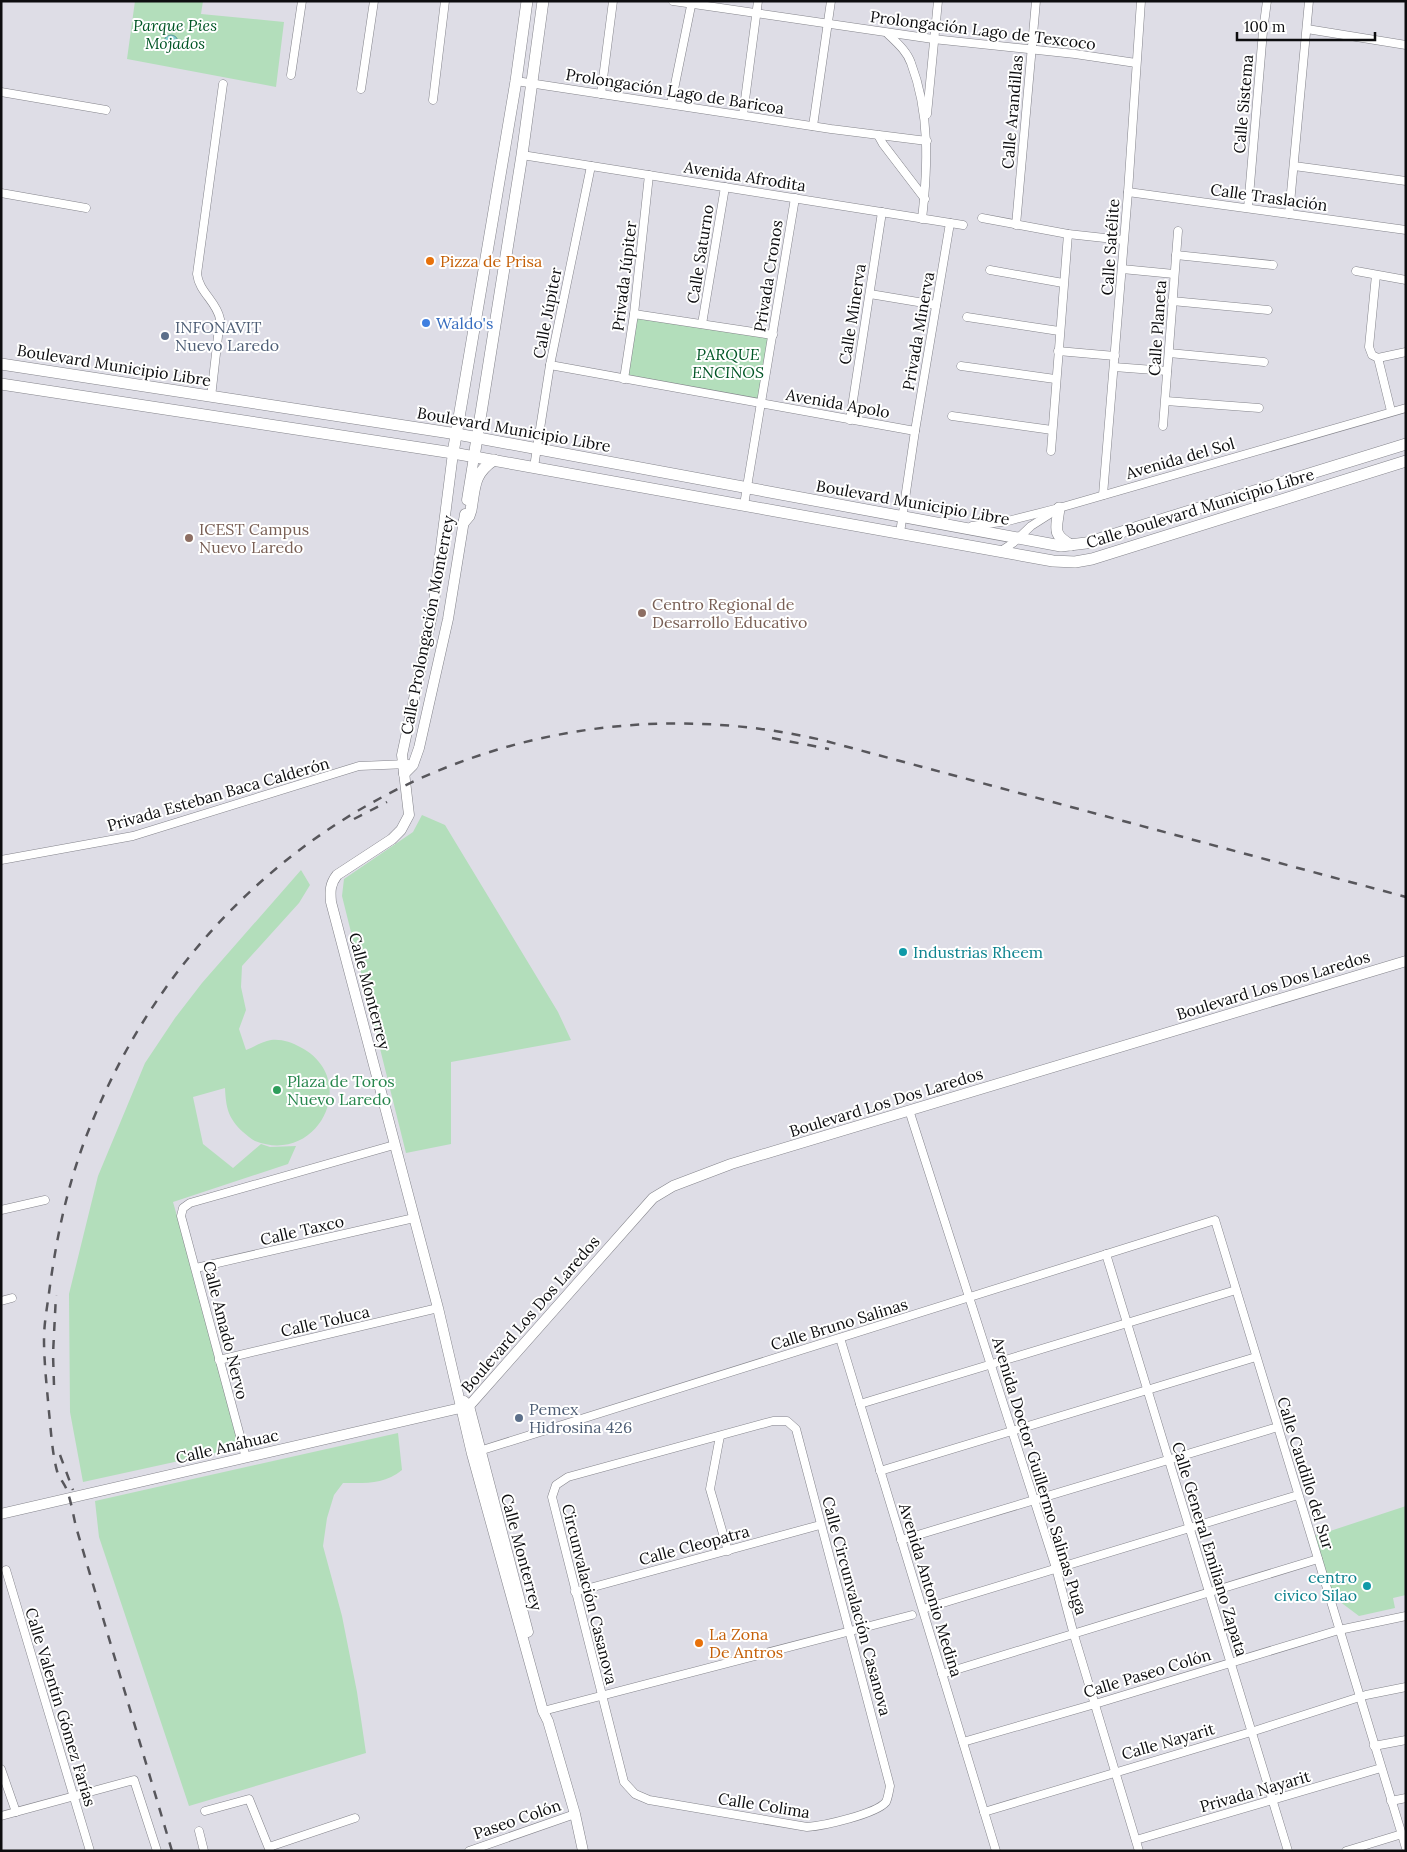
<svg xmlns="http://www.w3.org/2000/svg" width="1407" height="1852" viewBox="0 0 1407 1852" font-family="Lora,serif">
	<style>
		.green { fill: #b3debb }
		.water { fill: #81cfd1; stroke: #5e9597 }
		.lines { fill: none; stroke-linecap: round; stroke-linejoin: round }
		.minor-casing { stroke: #84848b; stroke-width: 9 }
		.tertiary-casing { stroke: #84848b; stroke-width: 11 }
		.secondary-casing { stroke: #84848b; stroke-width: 12 }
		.minor { stroke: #fff; stroke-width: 8 }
		.tertiary { stroke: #fff; stroke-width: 10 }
		.secondary { stroke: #fff; stroke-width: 11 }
		.rail { stroke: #57565b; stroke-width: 2.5; stroke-dasharray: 9 9; stroke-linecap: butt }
		.food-dot { fill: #e8710a; stroke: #fff; stroke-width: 2 }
		.shop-dot { fill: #3f7fe0; stroke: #fff; stroke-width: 2 }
		.service-dot { fill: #5c6f8a; stroke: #fff; stroke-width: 2 }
		.education-dot { fill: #8d6e63; stroke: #fff; stroke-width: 2 }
		.culture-dot { fill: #0f9aa8; stroke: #fff; stroke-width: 2 }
		.leisure-dot { fill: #2e9e5b; stroke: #fff; stroke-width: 2 }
		.labels { text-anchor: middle; stroke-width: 4; stroke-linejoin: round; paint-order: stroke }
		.park-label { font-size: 16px; font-style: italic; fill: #005525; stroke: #fff }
		.street-label { font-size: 16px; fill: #0d0d0f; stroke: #fff }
		.food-label { font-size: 16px; fill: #c56008; stroke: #fff; text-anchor: start }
		.shop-label { font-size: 16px; fill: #366cbe; stroke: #fff; text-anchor: start }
		.service-label { font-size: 16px; fill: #4e5e75; stroke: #fff; text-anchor: start }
		.education-label { font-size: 16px; fill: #785e54; stroke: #fff; text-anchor: start }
		.culture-label { font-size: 16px; fill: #0d838f; stroke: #fff; text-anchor: start }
		.leisure-label { font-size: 16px; fill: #27864d; stroke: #fff; text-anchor: start }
	</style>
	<rect width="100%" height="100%" fill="#dedde6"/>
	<g class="green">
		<path d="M135,1h68l-2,13 83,8 -8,65 -149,-28z"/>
		<path d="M634,314l139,21 -11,68 -138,-24z"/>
		<path d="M422,815l23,10 113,187 13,28 -120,22v82l-45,9 -64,-257 2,-17 69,-47z"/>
		<path d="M301,870l9,15 -11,18 -57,63 -1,21 5,23 -7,19 7,21c8,-3 17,-9 25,-10 11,-1 20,2 29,7 61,31 19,119 -45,94 -4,-2 -8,-6 -12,-9 -15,-14 -17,-24 -18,-44l-32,9 10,47 30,24 28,-24 9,3 26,-1 -8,18 -115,38 70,245 -160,35 -13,-70 -1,-118 29,-118 47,-113 30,-45 27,-35z"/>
		<path d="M398,1433l4,37c-18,15 -38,13 -59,13l-9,12 -7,23 -4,28 19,70 15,76 9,61 -177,53 -90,-269 -4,-36z"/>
		<path d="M1406,1506v89l-13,3 2,10 -36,8 -28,-21 -19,-58z"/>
	</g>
	<circle class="water" cx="171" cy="42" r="7"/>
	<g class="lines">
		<defs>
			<g id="minor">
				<path d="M673,1l260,38 142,15 61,9"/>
				<path d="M1307,29l99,16"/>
				<path d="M887,33c9,9 20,18 24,30 19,50 17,103 11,156"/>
				<path d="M291,75l11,-74"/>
				<path d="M516,81l315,48 96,12"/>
				<path d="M361,89l13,-88"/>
				<path d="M1,92l105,18"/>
				<path d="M601,94l12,-93"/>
				<path d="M433,100l12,-99"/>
				<path d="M671,104l21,-103"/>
				<path d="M927,114l11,-113"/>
				<path d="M743,115l15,-114"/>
				<path d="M813,126l18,-125"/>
				<path d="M878,135l5,9 42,55"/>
				<path d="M522,155l441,70"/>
				<path d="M1294,166l112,15"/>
				<path d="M1128,192l278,38"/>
				<path d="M1,193l85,15"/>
				<path d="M1248,208l15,-177 4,-30"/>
				<path d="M1289,214l20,-213"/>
				<path d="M982,218l86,16 55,6"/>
				<path d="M1016,225l20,-224"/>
				<path d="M1176,255l97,10"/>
				<path d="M1122,269l52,5"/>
				<path d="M990,270l73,13"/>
				<path d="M1356,271l50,9"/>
				<path d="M1376,275l-7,72 3,8 6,3 13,53"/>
				<path d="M870,294l66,11"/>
				<path d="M1172,301l96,9"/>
				<path d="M634,314l139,21"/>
				<path d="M967,317l92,14"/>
				<path d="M702,324l23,-137"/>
				<path d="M1058,351l57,5"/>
				<path d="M1169,353l95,9"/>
				<path d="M1378,358l28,-6"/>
				<path d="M550,365l365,66"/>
				<path d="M961,366l94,13"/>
				<path d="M1114,367l53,4"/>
				<path d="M624,379l10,-65 15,-139"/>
				<path d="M211,397l9,-78c-3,-17 -21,-27 -23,-45l26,-190"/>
				<path d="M1166,401l93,7"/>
				<path d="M952,416l100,14"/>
				<path d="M850,420l32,-208"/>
				<path d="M1163,426l15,-195"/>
				<path d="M1051,451l17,-217"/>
				<path d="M534,467l16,-102 41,-199"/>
				<path d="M1103,495l25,-303 13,-191"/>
				<path d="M744,505l51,-307"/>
				<path d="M972,526l36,-5 51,-13 347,-100"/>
				<path d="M900,533l15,-102 35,-208"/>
				<path d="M1001,551l12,-8 18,-17 22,-14"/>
				<path d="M1,860l132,-24 226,-70 49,-2"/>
				<path d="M909,1110l147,458 18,67 65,216"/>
				<path d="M1,1210l44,-10"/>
				<path d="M1106,1254l182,597"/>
				<path d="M196,1268l218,-50"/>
				<path d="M1,1301l11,-3"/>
				<path d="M840,1338l156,513"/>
				<path d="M219,1360l219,-52"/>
				<path d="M860,1404l376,-114"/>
				<path d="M773,1421h14l9,8 94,357c-1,5 -2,12 -4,16 -10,12 -63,24 -79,25l-158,-27 -14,-6 -11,-12 -72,-285 4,-12 12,-8z"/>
				<path d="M720,1436l-10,53 18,62"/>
				<path d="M476,1452l739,-232 191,628"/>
				<path d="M246,1458l-65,-242 2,-8 7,-5 204,-58"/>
				<path d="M880,1471l376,-114"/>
				<path d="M901,1540l377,-113"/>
				<path d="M6,1570l84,281"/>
				<path d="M575,1592l245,-67"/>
				<path d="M923,1609l375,-114"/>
				<path d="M942,1674l376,-115"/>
				<path d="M543,1711l369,-96"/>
				<path d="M963,1742l132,-38 244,-74 67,-14"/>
				<path d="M1374,1746l32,-6"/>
				<path d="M1,1769l15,43"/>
				<path d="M1391,1801l15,-3"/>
				<path d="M205,1811l44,-12 21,52"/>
				<path d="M984,1812l267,-80 115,-37 40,-8"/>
				<path d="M1,1816l133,-36 23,71"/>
				<path d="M199,1831l5,20"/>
				<path d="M1136,1840l245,-72"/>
				<path d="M269,1847l86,-29"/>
				<path d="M469,1851l106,-37"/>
				<path d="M1346,1851l56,-17"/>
			</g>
			<g id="tertiary">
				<path d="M453,453l-20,157 -31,145 7,60 -8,15 -9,9 -55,36c-7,9 -7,16 -6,27l107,406 34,146 71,257 5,10 27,93 8,37"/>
				<path d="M467,500l7,-43"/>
				<path d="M404,774l9,-9 6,-17 29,-129 17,-105"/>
				<path d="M464,1401l5,5 59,226"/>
				<path d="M1,1514l468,-108 184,-208 20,-12 58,-22 675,-203"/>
			</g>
			<g id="secondary">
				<path d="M1,364l456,70 604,112 25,-3 320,-99"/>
				<path d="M1,384l452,69 600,108 22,1 17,-3 314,-98"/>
				<path d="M453,453l63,-372 11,-80"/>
				<path d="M474,457l48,-302 21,-154"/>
				<path d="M1059,508c-2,20 -8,26 12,37"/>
				<path d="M464,522l5,-6 2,-6c4,-23 2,-36 23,-50"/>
			</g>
		</defs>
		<use href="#minor" class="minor-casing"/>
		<use href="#tertiary" class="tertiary-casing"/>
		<use href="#secondary" class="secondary-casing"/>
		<use href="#minor" class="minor"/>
		<use href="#tertiary" class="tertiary"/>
		<use href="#secondary" class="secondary"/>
		<g class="rail">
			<path d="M772,738l57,11"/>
			<path d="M354,819l33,-17"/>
			<path d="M54,1385l-1,-31 3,-59"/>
			<path d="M60,1455l13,35"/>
			<path d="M172,1851l-96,-324c-3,-13 -5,-27 -10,-39 -3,-6 -7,-11 -9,-17 -5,-19 -6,-40 -8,-59 -2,-24 -5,-49 -5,-73 0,-15 3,-31 5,-46 8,-61 21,-121 46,-178 121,-288 422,-445 727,-375l584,157"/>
		</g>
	</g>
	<g class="food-dot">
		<circle cx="430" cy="261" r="5"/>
		<circle cx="699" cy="1643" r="5"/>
	</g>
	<circle class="shop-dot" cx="426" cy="323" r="5"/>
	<g class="service-dot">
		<circle cx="165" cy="336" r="5"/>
		<circle cx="519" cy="1418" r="5"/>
	</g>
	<g class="education-dot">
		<circle cx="189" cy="538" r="5"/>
		<circle cx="642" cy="613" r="5"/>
	</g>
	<g class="culture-dot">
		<circle cx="903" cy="952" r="5"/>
		<circle cx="1367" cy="1586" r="5"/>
	</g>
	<circle class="leisure-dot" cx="277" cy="1090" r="5"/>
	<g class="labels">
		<g class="park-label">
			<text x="175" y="31">Parque Pies<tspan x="175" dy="18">Mojados</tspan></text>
			<text x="728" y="360">PARQUE<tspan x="728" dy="18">ENCINOS</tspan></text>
		</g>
		<g class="street-label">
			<text transform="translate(983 30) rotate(7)" y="6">Prolongación Lago de Texcoco</text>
			<text transform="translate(675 91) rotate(9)" y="6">Prolongación Lago de Baricoa</text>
			<text transform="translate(1243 104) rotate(-85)" y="6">Calle Sistema</text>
			<text transform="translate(1012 112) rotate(-85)" y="6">Calle Arandillas</text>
			<text transform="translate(745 176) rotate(9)" y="6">Avenida Afrodita</text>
			<text transform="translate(1269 197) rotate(8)" y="6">Calle Traslación</text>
			<text transform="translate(1110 247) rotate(-86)" y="6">Calle Satélite</text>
			<text transform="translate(700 254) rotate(-81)" y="6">Calle Saturno</text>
			<text transform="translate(624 276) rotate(-83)" y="6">Privada Júpiter</text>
			<text transform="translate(768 276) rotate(-81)" y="6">Privada Cronos</text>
			<text transform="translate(547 313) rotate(-79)" y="6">Calle Júpiter</text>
			<text transform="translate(852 314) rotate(-81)" y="6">Calle Minerva</text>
			<text transform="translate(1157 328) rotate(-86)" y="6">Calle Planeta</text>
			<text transform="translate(918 331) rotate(-80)" y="6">Privada Minerva</text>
			<text transform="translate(114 365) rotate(9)" y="6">Boulevard Municipio Libre</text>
			<text transform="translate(838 403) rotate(10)" y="6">Avenida Apolo</text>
			<text transform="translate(514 429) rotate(10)" y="6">Boulevard Municipio Libre</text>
			<text transform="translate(1180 458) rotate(-16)" y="6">Avenida del Sol</text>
			<text transform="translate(913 502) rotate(10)" y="6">Boulevard Municipio Libre</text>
			<text transform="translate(1200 508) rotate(-17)" y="6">Calle Boulevard Municipio Libre</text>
			<text transform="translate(427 625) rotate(-79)" y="6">Calle Prolongación Monterrey</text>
			<text transform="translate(218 794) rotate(-16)" y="6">Privada Esteban Baca Calderón</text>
			<text transform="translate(1273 985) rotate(-17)" y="6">Boulevard Los Dos Laredos</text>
			<text transform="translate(370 991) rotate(75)" y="6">Calle Monterrey</text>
			<text transform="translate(886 1102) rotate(-17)" y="6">Boulevard Los Dos Laredos</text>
			<text transform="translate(302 1230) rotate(-13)" y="6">Calle Taxco</text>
			<text transform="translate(530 1314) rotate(-49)" y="6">Boulevard Los Dos Laredos</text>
			<text transform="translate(325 1321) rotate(-13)" y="6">Calle Toluca</text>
			<text transform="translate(839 1324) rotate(-17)" y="6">Calle Bruno Salinas</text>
			<text transform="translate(226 1330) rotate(76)" y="6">Calle Amado Nervo</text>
			<text transform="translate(227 1446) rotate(-13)" y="6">Calle Anáhuac</text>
			<text transform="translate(1306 1473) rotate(73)" y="6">Calle Caudillo del Sur</text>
			<text transform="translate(1040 1476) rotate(73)" y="6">Avenida Doctor Guillermo Salinas Puga</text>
			<text transform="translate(694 1545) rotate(-15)" y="6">Calle Cleopatra</text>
			<text transform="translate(1210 1549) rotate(73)" y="6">Calle General Emiliano Zapata</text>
			<text transform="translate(522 1552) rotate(75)" y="6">Calle Monterrey</text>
			<text transform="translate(931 1590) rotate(73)" y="6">Avenida Antonio Medina</text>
			<text transform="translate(590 1594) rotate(76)" y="6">Circunvalación Casanova</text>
			<text transform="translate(857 1606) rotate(75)" y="6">Calle Circunvalación Casanova</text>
			<text transform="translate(1147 1673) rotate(-17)" y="6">Calle Paseo Colón</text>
			<text transform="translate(61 1707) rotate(73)" y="6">Calle Valentín Gómez Farías</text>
			<text transform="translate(1168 1741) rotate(-16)" y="6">Calle Nayarit</text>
			<text transform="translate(1255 1791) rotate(-16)" y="6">Privada Nayarit</text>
			<text transform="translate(764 1805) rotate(9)" y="6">Calle Colima</text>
			<text transform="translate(517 1819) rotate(-19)" y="6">Paseo Colón</text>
		</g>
		<g class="food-label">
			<text x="440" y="267">Pizza de Prisa</text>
			<text x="709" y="1640">La Zona<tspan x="709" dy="18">De Antros</tspan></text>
		</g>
		<g class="shop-label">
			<text x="436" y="329">Waldo's</text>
		</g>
		<g class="service-label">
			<text x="175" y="333">INFONAVIT<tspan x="175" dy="18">Nuevo Laredo</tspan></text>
			<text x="529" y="1415">Pemex<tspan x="529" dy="18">Hidrosina 426</tspan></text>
		</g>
		<g class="education-label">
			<text x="199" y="535">ICEST Campus<tspan x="199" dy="18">Nuevo Laredo</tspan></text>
			<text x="652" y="610">Centro Regional de<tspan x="652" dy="18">Desarrollo Educativo</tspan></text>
		</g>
		<g class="culture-label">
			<text x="913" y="958">Industrias Rheem</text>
			<text x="1357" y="1583" text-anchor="end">centro<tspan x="1357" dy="18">civico Silao</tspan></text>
		</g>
		<g class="leisure-label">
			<text x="287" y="1087">Plaza de Toros<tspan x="287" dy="18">Nuevo Laredo</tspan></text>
		</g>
	</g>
	<rect width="1407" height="1852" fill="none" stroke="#0d0d0f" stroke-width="5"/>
	<path d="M1237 32v8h138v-8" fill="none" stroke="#0d0d0f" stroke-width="2.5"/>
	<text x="1244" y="32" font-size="15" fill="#0d0d0f" stroke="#ffffff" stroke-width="4" paint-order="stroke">100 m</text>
</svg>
